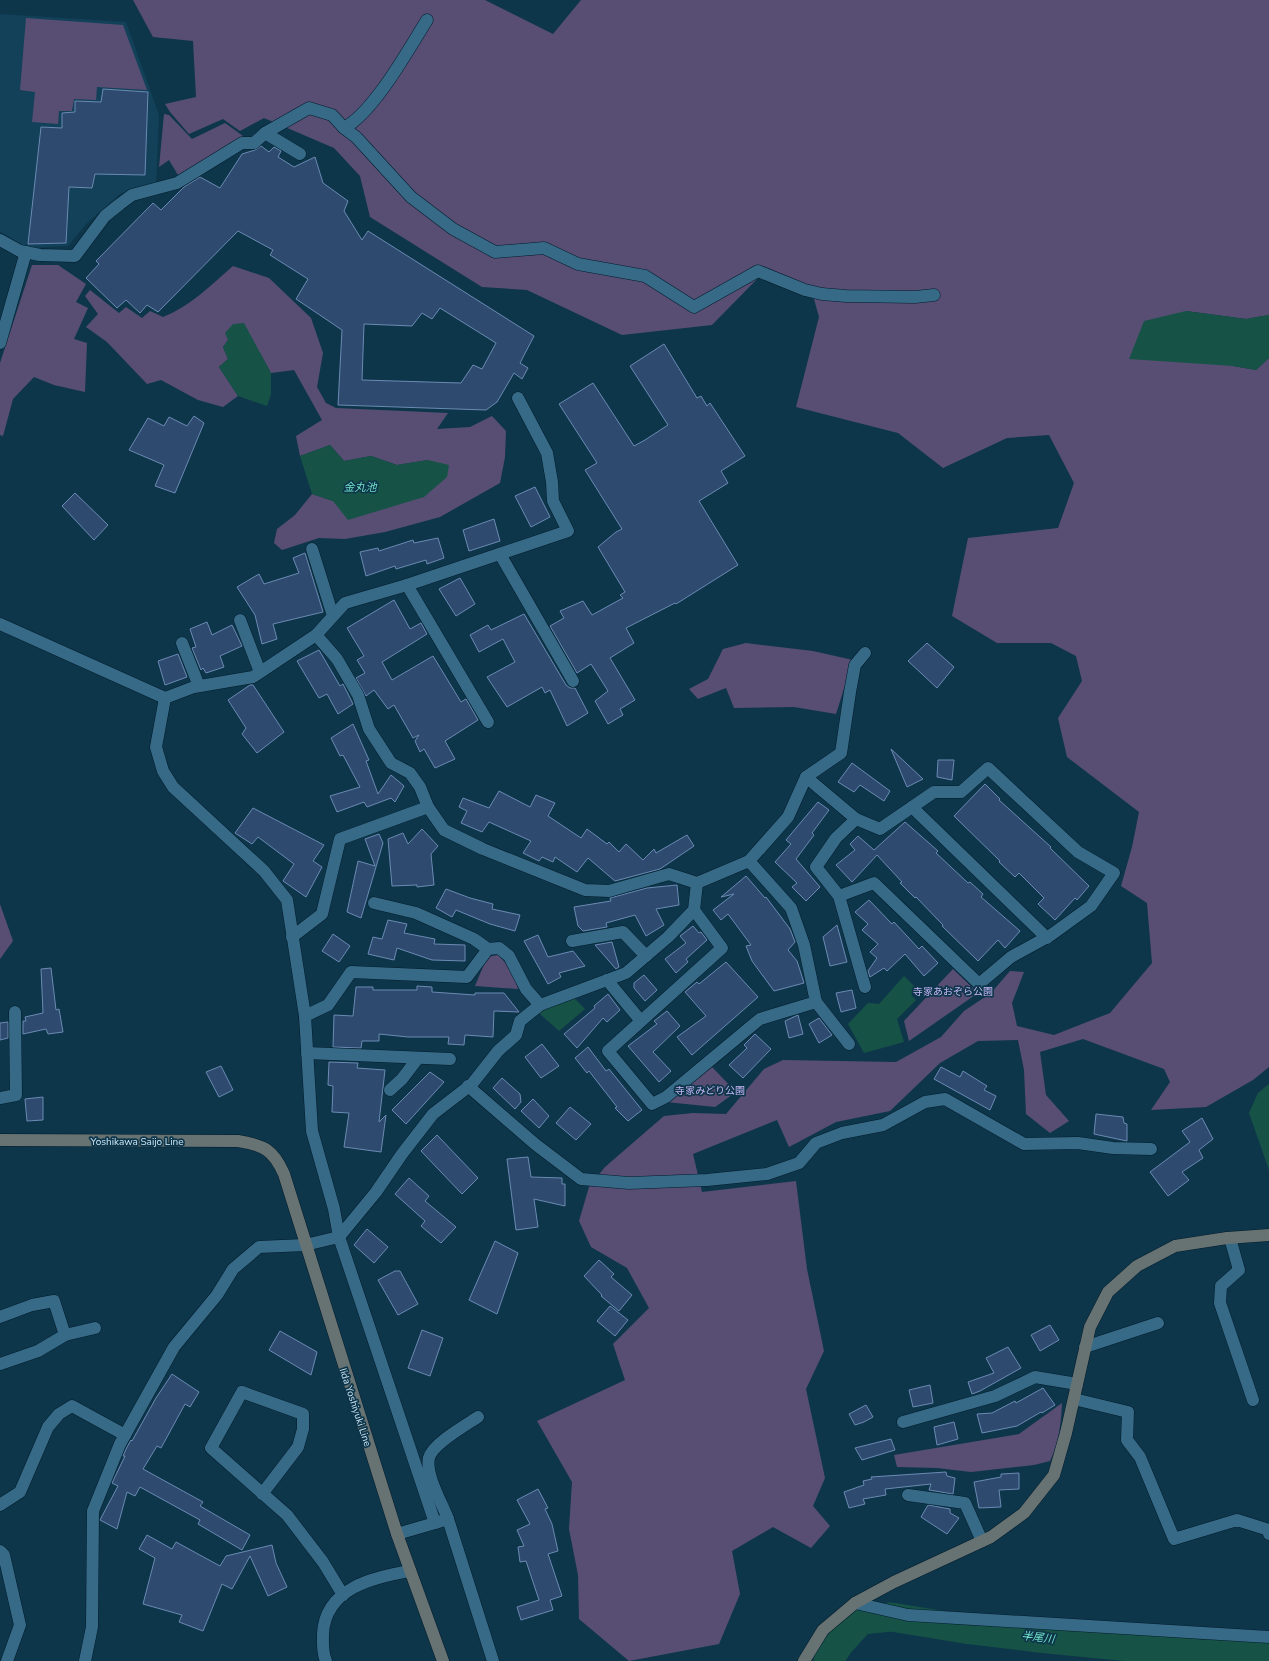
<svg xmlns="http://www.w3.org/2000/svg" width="1269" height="1661" viewBox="0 0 1269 1661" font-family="'Nunito Sans','Noto Sans JP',sans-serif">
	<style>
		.built { fill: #124159 }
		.green { fill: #584e74 }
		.water { fill: #165346 }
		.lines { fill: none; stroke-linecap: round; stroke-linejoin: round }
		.river { stroke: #165346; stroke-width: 29 }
		.building { fill: #2e4b6f; stroke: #6b8ab3; fill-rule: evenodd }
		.street-casing { stroke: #021c2b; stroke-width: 13 }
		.secondary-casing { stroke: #021c2b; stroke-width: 13 }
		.street { stroke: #376a87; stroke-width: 12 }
		.secondary { stroke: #677273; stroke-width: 12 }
		.labels { text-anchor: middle; stroke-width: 3.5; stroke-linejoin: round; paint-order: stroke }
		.park-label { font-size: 10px; fill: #c7b8f7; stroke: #0e364b }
		.street-label { font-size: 10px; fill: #cde7f7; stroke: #0e364b }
		.water-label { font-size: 11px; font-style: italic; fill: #71e2c7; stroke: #0e364b }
	</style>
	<rect width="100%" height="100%" fill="#0e364b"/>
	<path class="built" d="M0,14l126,8 33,93 -3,70 -24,4 -12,5 -34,30 -18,22 -42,2 -23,-15 -3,-1z"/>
	<g class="green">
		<path d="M133,0h352l68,34 28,-34h688v315l-23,4 -60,-8 47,55 23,4 13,-12v709l-16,13 -47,27 -55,3 19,-28 -6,-13 -81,-30 -43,13 6,43 23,26 -19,12 -24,-19 -2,-44 -6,-30 -40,1 -38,22 -50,48 -54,11 -47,25 -12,-27 -84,34 9,38 94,-11 11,88 17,82 -18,38 19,89 -12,28 17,20 -19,22 -38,-21 -41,24 8,43 -21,50 -90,17 -50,-42 -1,-44 -9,-46 3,-47 -35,-61 88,-41 -12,-36 36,-36 -22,-40 -36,-21 -12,-26 10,-34 16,-20 59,-51 29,-3 33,1 38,-45 19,-9 113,2 45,-25 23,-26 27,-18 19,-22 14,1 -12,31 5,23 37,9 56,-22 42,-50 -5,-60 -26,-17 11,-39 7,-35 -72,-55 -9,-39 24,-37 -6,-25 -25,-13h-54l-45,-27 16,-78 90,-10 16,-45 -25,-48 -42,3 -64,30 -45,-35 -102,-26 23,-90 -5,-18 -52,-25 -50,51 -90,10 -95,-45 -45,-3 -112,-70 -10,-41 -26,-28 -70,-30 -24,13 -17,-12 -34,15 -19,-22 -5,-8 31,-7 -3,-56 -40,-4z"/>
		<path d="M26,18l97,7 24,65 -50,-3 -1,13 -22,-1 -2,12h-13l-1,13 -26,-2 3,-30 -15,-2z"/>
		<path d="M164,114l5,1 23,24 33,-16 18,13 -65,39 -9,-15 -10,7z"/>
		<path d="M32,265h26l28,19 -10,18 12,6 -14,31 13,4 -2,49 -31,-7 -20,-8 -21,22 -10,37 -3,-1v-72z"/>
		<path d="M233,266l36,12 42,40 12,35 -6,34 9,16 10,5 112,5 -11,16 33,-2 22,-11 14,15 -1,26 -5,26 -60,34 -55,15 -40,7 -26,-1 -37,12 -8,-7 3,-14 18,-14 17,-21 21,7 95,-41 -31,5 -26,-9 -27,5 -14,-16 -30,11 -4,-20 26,-16 -28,-50 -23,3 -11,-20 -32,-13 -5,7 5,12 -9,8 19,29 -15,11 -25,-7 -37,-20 -14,4 -40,-42 -21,-15 12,-13 -13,-18 5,-6 29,23 7,-6 16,11 8,-7 13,6c28,-11 48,-32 70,-51z"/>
		<path d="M746,643l67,8 40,9 -17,54 -42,-7 -60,1 -8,-20 -28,11 -9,-10 19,-10 15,-30z"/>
		<path d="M0,904l13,37 -13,18z"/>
		<path d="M498,955c10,10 17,20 20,34l-43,-3 12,-29z"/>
		<path d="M953,969l25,24 -69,48 -5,-20z"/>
		<path d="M712,1067l24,25 -21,15 -49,-5z"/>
		<path d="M1062,1403c-1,21 -3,39 -12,58l-16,4 -63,7 -34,-4 -40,-1 -3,-12 125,-21z"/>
	</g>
	<g class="water">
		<path d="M1186,311l60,8 23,-4v43l-13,12 -23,-4 -104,-7 15,-38z"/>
		<path d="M244,323l27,50v21l-4,12 -29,-10 -19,-29 9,-8 -5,-12 5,-7 -3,-7 8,-9z"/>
		<path d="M330,445l14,16 27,-5 26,9 31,-5 21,5 -2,12 -23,20 -76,23 -15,-19 -21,-7 -12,-38z"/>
		<path d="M904,976l13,13 -6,6 5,5 -19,19 7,23 -40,11 -16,-29 20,-21 11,1z"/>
		<path d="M574,998l11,11 -26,22 -20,-18 19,-11z"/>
		<path d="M1269,1084v86l-20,-57 9,-20z"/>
	</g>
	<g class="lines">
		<path class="river" d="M828,1661l12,-18 21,-23 30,-3 74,12 74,9 171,17 1,-2 58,3"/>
	</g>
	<g class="building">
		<path d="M103,89l45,3 -3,83 -50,-1 -3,14 -23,-1 -3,56 -38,1 13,-117 21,1v-15l13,-1v-11l26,1z"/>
		<path d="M261,146l8,6 5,-5 7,4 -3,6 16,10 21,-10 8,26 25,18 -4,10 18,29 6,-9 166,105 -14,27 8,5 -6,11 -8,-6 -17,29 -11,8 -148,-5 4,-75 -46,-31 12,-20 -38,-24 3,-5 -35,-19 -80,81 -11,-7 -7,8 -14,-13 -9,8 -31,-30 13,-14 -3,-3 57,-58 8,7 23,-23 16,-10 20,11 22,-34 13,-4zM440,308l56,35 -14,26 -9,-4 -12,18 -99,-3 2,-56 48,2 10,-13 10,6z"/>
		<path d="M664,344l33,54 4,-2 6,10 3,-3 35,53 -24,15 7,12 -29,18 39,64 -62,39 -1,-1 -49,25 8,15 -24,15 25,42 -15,9 3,6 -15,9 -13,-23 13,-10 -17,-27 -14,9 -27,-47 14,-8 -4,-7 23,-10 9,14 31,-17 -3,-3 5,-3 -27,-45 18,-15 6,-3 -37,-59 12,-7 -38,-59 34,-21 41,63 11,-6 23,-15 -38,-59z"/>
		<path d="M194,416l10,7 -29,70 -20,-7 9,-21 -35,-15 19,-32 16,8 5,-9 18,9z"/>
		<path d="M535,487l15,30 -19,10 -16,-31z"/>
		<path d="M75,493l33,32 -14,15 -32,-34z"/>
		<path d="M494,519l6,22 -31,10 -6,-21z"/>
		<path d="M438,538l6,20 -17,6 -1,-4 -30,9 -1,-3 -29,10 -6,-24 18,-4 1,3 34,-11 1,3z"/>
		<path d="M305,553l18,59 -50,12 4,15 -15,5 -7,-29 -18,-28 22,-13 5,10 35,-11 -6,-15z"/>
		<path d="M460,578l15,26 -19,12 -17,-27z"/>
		<path d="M394,600l16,29 11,-6 6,11 -45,28 10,18 41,-24 28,46 5,-3 12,21 -33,21 10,18 -20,9 -11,-19 -4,3 -5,-11 4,-6 -6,3 -19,-33 -6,4 -14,-19 -8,6 -10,-18 9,-5 -8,-13 7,-4 -17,-28z"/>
		<path d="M524,614l42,71 4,3h5l13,25 -21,13 -17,-36 -5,3 -3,-6 -35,20 -20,-30 28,-15 -12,-23 -24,13 -9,-17 18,-10 3,5z"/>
		<path d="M207,622l5,13 20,-10 10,21 -22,10 4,11 -18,6 -3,-5 -2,2 -9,-22 4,-1 -6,-18z"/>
		<path d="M927,643l27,24 -17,21 -29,-27z"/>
		<path d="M319,650l21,36 3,-2 10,20 -15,10 -11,-20 -8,4 -22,-37z"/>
		<path d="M178,654l9,23 -22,8 -7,-24z"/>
		<path d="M250,685h3l31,47 -27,21 -15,-19 4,-6 -18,-28z"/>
		<path d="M353,724l16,36 -3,1 12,33 13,-19 13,11 -9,16 -4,-4 -24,9 -3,-5 -27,10 -7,-16 30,-9 -17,-32 -3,1 -9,-18z"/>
		<path d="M891,749l32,30 -16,8z"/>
		<path d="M938,760h16l-2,20 -15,-3z"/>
		<path d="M852,763l38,28 -6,10 -24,-16 -6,7 -16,-10z"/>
		<path d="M985,784l15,15 -1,1 52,47 -1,1 39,38 -12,14 -2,-2 -20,22 -17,-16 6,-6 -25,-25 -4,4 -16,-15 1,-1 -46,-45z"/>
		<path d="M499,791l31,16 6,-12 19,8 -7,13 33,22 6,-9 20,15 2,-2 10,10 7,-8 17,16 11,-11 2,4 31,-18 7,11 -34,23 -45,12 -27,-23 -11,14 -22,-15 -2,5 -11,-5 -3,4 -16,-8 8,-12 -42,-19 -7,10 -21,-9 6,-12 -8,-4 4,-9 26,10z"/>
		<path d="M818,802l11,8 -17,23 2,2 -18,24 24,28 -14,14 -14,-14 5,-4 -22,-21 16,-18 -5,-4z"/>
		<path d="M253,808l71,37 -11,16 9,6 -16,30 -23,-16 11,-17 -36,-27 -6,7 -17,-11z"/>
		<path d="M905,822l33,29 -2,2 32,30 2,-1 13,12 -2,3 39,34 -15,17 -7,-8 -20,21 -36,-35 1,-1 -27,-28 -1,1 -15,-15 2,-1 -25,-27 -25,27 -16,-17 19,-15 -5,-6 8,-8 16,14z"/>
		<path d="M422,829l16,17 -7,8 3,31 -17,2v-2l-25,1 -4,-47 15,-6 5,11z"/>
		<path d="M379,834l4,9 -22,75 -14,-6 11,-51 17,5 -10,-27z"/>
		<path d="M746,876l19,22 1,-1 24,32 5,13 -7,8 9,11 7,22 -30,8 -22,-30 -6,-15 5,-1 -23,-31 -7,6 -8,-10 21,-16 -13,3z"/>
		<path d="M677,885l2,20 -23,4 8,16 -18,11 -11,-21 -29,8 1,4 -24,4 -5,-5 -4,-19 37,-6 -1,-3 37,-10z"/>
		<path d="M446,889l24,9 23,6 -1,5 28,6 -5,16 -25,-7 -34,-14 -4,7 -16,-9z"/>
		<path d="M869,900l23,24 2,-2 25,27 3,-3 16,17 -14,13 -19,-22 -18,17 -3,-3 -14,9 -2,-6 9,-13 -7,-6 8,-8 -16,-14 6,-6 -13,-12z"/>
		<path d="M388,920l19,4 -3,9 31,6 -1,5 31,1v16l-33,-1 -35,-12 -3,12 -26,-6 5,-17 9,2z"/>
		<path d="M837,925l10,37 -17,4 -7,-29z"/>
		<path d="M693,926l6,7 2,-1 6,8 -21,19 2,3 -12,11 -11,-14 21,-16 -6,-7z"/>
		<path d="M333,934l17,12 -11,16 -17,-11z"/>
		<path d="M538,935l10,22 25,-6 12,15 -26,7 2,4 -13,7 -24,-43z"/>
		<path d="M612,942l7,25 -3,2 -21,-24z"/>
		<path d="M726,962l32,35 -66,58 -15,-18 29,-21 -21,-24 12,-10 2,2z"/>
		<path d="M51,968l5,42 3,-1 4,23 -15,2 -2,-5 -23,5v-13h3l-1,-4 18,-4 -2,-44z"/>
		<path d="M644,975l13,15 -12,11 -11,-13v-5z"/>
		<path d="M417,986l15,1v5l43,3v-2h29l15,19 -25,-1 -1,26 -28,-2 -1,10 -16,-1 1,-7h-41l-29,-3v7h-17l-1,7 -28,-1 1,-32 19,1 3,-29h17v3h44z"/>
		<path d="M852,990l4,18 -15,4 -5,-19z"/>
		<path d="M608,994l12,16 -13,12 -4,-4 -26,30 -13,-14 31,-26 -1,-2z"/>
		<path d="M667,1011l13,15 -27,26 18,19 -12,11 -31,-36 29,-22 -3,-3z"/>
		<path d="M798,1015l5,19 -14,4 -4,-17z"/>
		<path d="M819,1018l13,17 -13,8 -10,-19z"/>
		<path d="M8,1022v16l-8,2v-17z"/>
		<path d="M755,1034l16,15 -28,29 -14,-13 18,-17 -3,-3z"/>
		<path d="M542,1044l17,22 -18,12 -16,-21z"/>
		<path d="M588,1047l18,24 3,-2 33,41 -14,11 -13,-13 2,-1 -28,-36 -2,2 -12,-15z"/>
		<path d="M329,1062l29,1 -1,5 28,2 -6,52 7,-7 -5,37 -37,-5 5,-34 -17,-1 1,-26 -5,-1z"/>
		<path d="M221,1066l12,24 -14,7 -13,-25z"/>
		<path d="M941,1067l19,10 3,-6 24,15 -3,4 12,6 -6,14 -56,-31z"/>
		<path d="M430,1072l14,10 -38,42 -14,-14z"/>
		<path d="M502,1078l18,16 1,8 -6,7 -22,-21z"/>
		<path d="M43,1097v23l-16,1 -2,-22z"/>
		<path d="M533,1099l16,17 -10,12 -18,-17z"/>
		<path d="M570,1107l21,17 -15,16 -20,-17z"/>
		<path d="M1096,1114l27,3 1,6 3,1v17l-33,-7z"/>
		<path d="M1202,1118l11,21 -14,11 4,8 -21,14 7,8 -21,16 -18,-24 40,-30 -8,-11z"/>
		<path d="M437,1135l41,43 -16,16 -41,-43z"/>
		<path d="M528,1157l3,20 31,1v6h3v22l-31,-7 4,28 -22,3 -9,-71z"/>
		<path d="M409,1178l20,18 -4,5 31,26 -15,16 -20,-17 4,-5 -30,-27z"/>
		<path d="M367,1229l21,18 -14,16 -20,-18z"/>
		<path d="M495,1241l23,12 -21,61 -28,-14z"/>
		<path d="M599,1260l15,14 -3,3 21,18 -13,16 -18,-15 1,-1 -18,-19z"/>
		<path d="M395,1271h5l18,33 -20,11 -20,-35z"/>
		<path d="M610,1306l18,14 -13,16 -18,-15z"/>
		<path d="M1050,1325l9,15 -19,11 -9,-16z"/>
		<path d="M422,1330l21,8 -13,38 -22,-8z"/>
		<path d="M280,1331l37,21 -6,23 -42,-25z"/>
		<path d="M1008,1347l13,21 -41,23 -8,3 -4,-12 26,-9 -8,-15z"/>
		<path d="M172,1374l27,18 -9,15 -5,-3 -24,44 -4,-2 -14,23 60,33 -3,4 50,29 -8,15 -44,-26 2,-4 -60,-33 -5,9 -8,-4 -10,37 -17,-9 18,-34 -6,-3 13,-27h-2l4,-9 4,-7 1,1 24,-43z"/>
		<path d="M930,1385l3,18 -20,4 -4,-17z"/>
		<path d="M1043,1388l12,17 -13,8 -1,-1 -24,14 -35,7 -5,-19 15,-1 23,-12 1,2z"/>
		<path d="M866,1405l7,12 -9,5 -9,3 -6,-11z"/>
		<path d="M954,1422l4,17 -21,6 -3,-18z"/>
		<path d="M891,1439l4,11 -33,10 -7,-12z"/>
		<path d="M946,1472l1,4 8,2 -2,16 -24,-4 2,-6 -46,5 1,6 -23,4 2,5 -16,4 -5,-16 20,-7 -1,-4 9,-2 -1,-2z"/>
		<path d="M1019,1473v16l-20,1 2,17 -22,1 -5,-26 27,-5v-3z"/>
		<path d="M538,1489l10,19 -3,1 7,15 6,27 -10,3 14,42 -12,4 3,10 -32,10 -4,-13 22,-7 -13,-39 -6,1 -2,-15 6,-1 -7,-16 13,-6 -13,-24z"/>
		<path d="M928,1505l22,4v4l9,5 -12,16 -26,-17z"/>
		<path d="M147,1535l25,14 4,-7 44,24 6,-10 46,-11 4,18 11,24 -19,9 -18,-40 -18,33 -10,-5 -19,47 -24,-9 3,-7 -39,-11 12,-46 -16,-9z"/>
	</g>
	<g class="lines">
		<defs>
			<g id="street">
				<path d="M344,128c30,-16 64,-78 83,-108"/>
				<path d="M265,133l44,-25 23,7 12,13 12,9 55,60 42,32 42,23 49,-4 34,16 67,12 49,31 64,-36 47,19 17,4 24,2 69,1 19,-2"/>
				<path d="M0,240l20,11 20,4 35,1 30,-40 15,-12 12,-9 45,-12 65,-40h12l11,-10 35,21"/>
				<path d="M0,343l26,-91"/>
				<path d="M312,549l21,67"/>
				<path d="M500,554l73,127"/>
				<path d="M407,585l81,137"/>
				<path d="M240,620l20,52"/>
				<path d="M0,624l165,74 29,-11 59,-10 63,-42 29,-32 62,-18 161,-54 -15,-30 -1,-19 -5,-29 -29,-55"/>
				<path d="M316,635l21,24 21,36 11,34 22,34 19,10 10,14 8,20 16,23 39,19 102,41 24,1 60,-17 28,9 52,-22 39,-44 18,-40 35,-24 9,-61 5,-27 10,-12"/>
				<path d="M182,643l17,43"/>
				<path d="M165,698l-9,49 7,24 10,16 91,84 23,29 18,116 7,115 22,78 5,28 96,286 13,-4 45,142"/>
				<path d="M806,777l50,42 24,10 54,-37h27l27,-24 90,84 36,21 -23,33 -40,29 -40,22 -32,27 -105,-101 -35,13"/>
				<path d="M912,807l135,131"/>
				<path d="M856,819l-20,19 -20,29 23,29 26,91"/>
				<path d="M374,903l42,10 58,26 14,10"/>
				<path d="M694,910l28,38 -114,103 44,53 14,-7 94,-78 56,-17 -12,-57 -13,-37 -42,-47"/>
				<path d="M292,937l30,-23 18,-75 88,-32"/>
				<path d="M572,941l51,-9 23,24"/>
				<path d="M607,980l34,41"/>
				<path d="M816,1002l33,42"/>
				<path d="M305,1016l23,-11 23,-33 116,5 21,-28 11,-1 10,8 17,33 14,16"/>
				<path d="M307,1053l143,6"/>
				<path d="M468,1086l67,58 46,35 48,4 78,-3 60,-6 32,-11 17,-20 26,-10 41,-8 42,-23 20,-3 79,45 54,-1 35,5 38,1"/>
				<path d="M390,1090l12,-11 16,-21"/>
				<path d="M0,1098l16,-3 -1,-83"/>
				<path d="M1230,1238l9,32 -18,16 -1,17 33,97"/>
				<path d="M0,1317l32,-12 22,-4 11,34"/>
				<path d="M1085,1347l73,-24"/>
				<path d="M0,1364l38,-13 27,-16 30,-7"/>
				<path d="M1074,1399l54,13 -1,28 13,17 34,82 63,-19 32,10v4"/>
				<path d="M903,1422l92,-26 40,-19 42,7"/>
				<path d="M262,1494l36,-47 5,-18v-15l-61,-22 -31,56 76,67 36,47 20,33"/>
				<path d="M908,1495l57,8 17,38"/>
				<path d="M0,1505l20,-13 28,-65 11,-13 13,-8 53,29"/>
				<path d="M448,1519c-6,-16 -23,-45 -19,-61 3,-14 37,-33 49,-41"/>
				<path d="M397,1534l38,-11"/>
				<path d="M0,1551l4,4 16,70 -13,36"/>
				<path d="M855,1603l53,12 361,22"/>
				<path d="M85,1661l7,-34 1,-116 27,-67 54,-97 43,-52 16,-26 26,-22 46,-2 34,-8 37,-45 26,-38 31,-40 39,-30 26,-33 18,-16 4,-14 20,-16 86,-32 42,-36 26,-27 3,-27"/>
				<path d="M326,1661c-4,-9 -3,-18 -3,-27 2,-46 51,-57 87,-63"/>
			</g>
			<g id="secondary">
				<path d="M0,1140l238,1c25,4 35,8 46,33l113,360 46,127"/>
				<path d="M804,1661l19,-31 32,-27 39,-21 97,-45 33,-24 30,-38 12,-42 24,-106 18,-35 29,-26 38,-20 52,-8 42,-3"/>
			</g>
		</defs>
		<use href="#street" class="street-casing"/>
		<use href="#secondary" class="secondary-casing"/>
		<use href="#street" class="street"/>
		<use href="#secondary" class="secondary"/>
	</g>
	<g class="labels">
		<g class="park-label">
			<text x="953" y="995">寺家あおぞら公園</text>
			<text x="710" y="1094">寺家みどり公園</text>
		</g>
		<g class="street-label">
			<text x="137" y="1145">Yoshikawa Saijo Line</text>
			<text transform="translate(356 1407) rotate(72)" y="4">Iida Yoshiyuki Line</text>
		</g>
		<g class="water-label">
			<text x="360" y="491">金丸池</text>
			<text transform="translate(1038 1637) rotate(7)" y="4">半尾川</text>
		</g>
	</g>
</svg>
